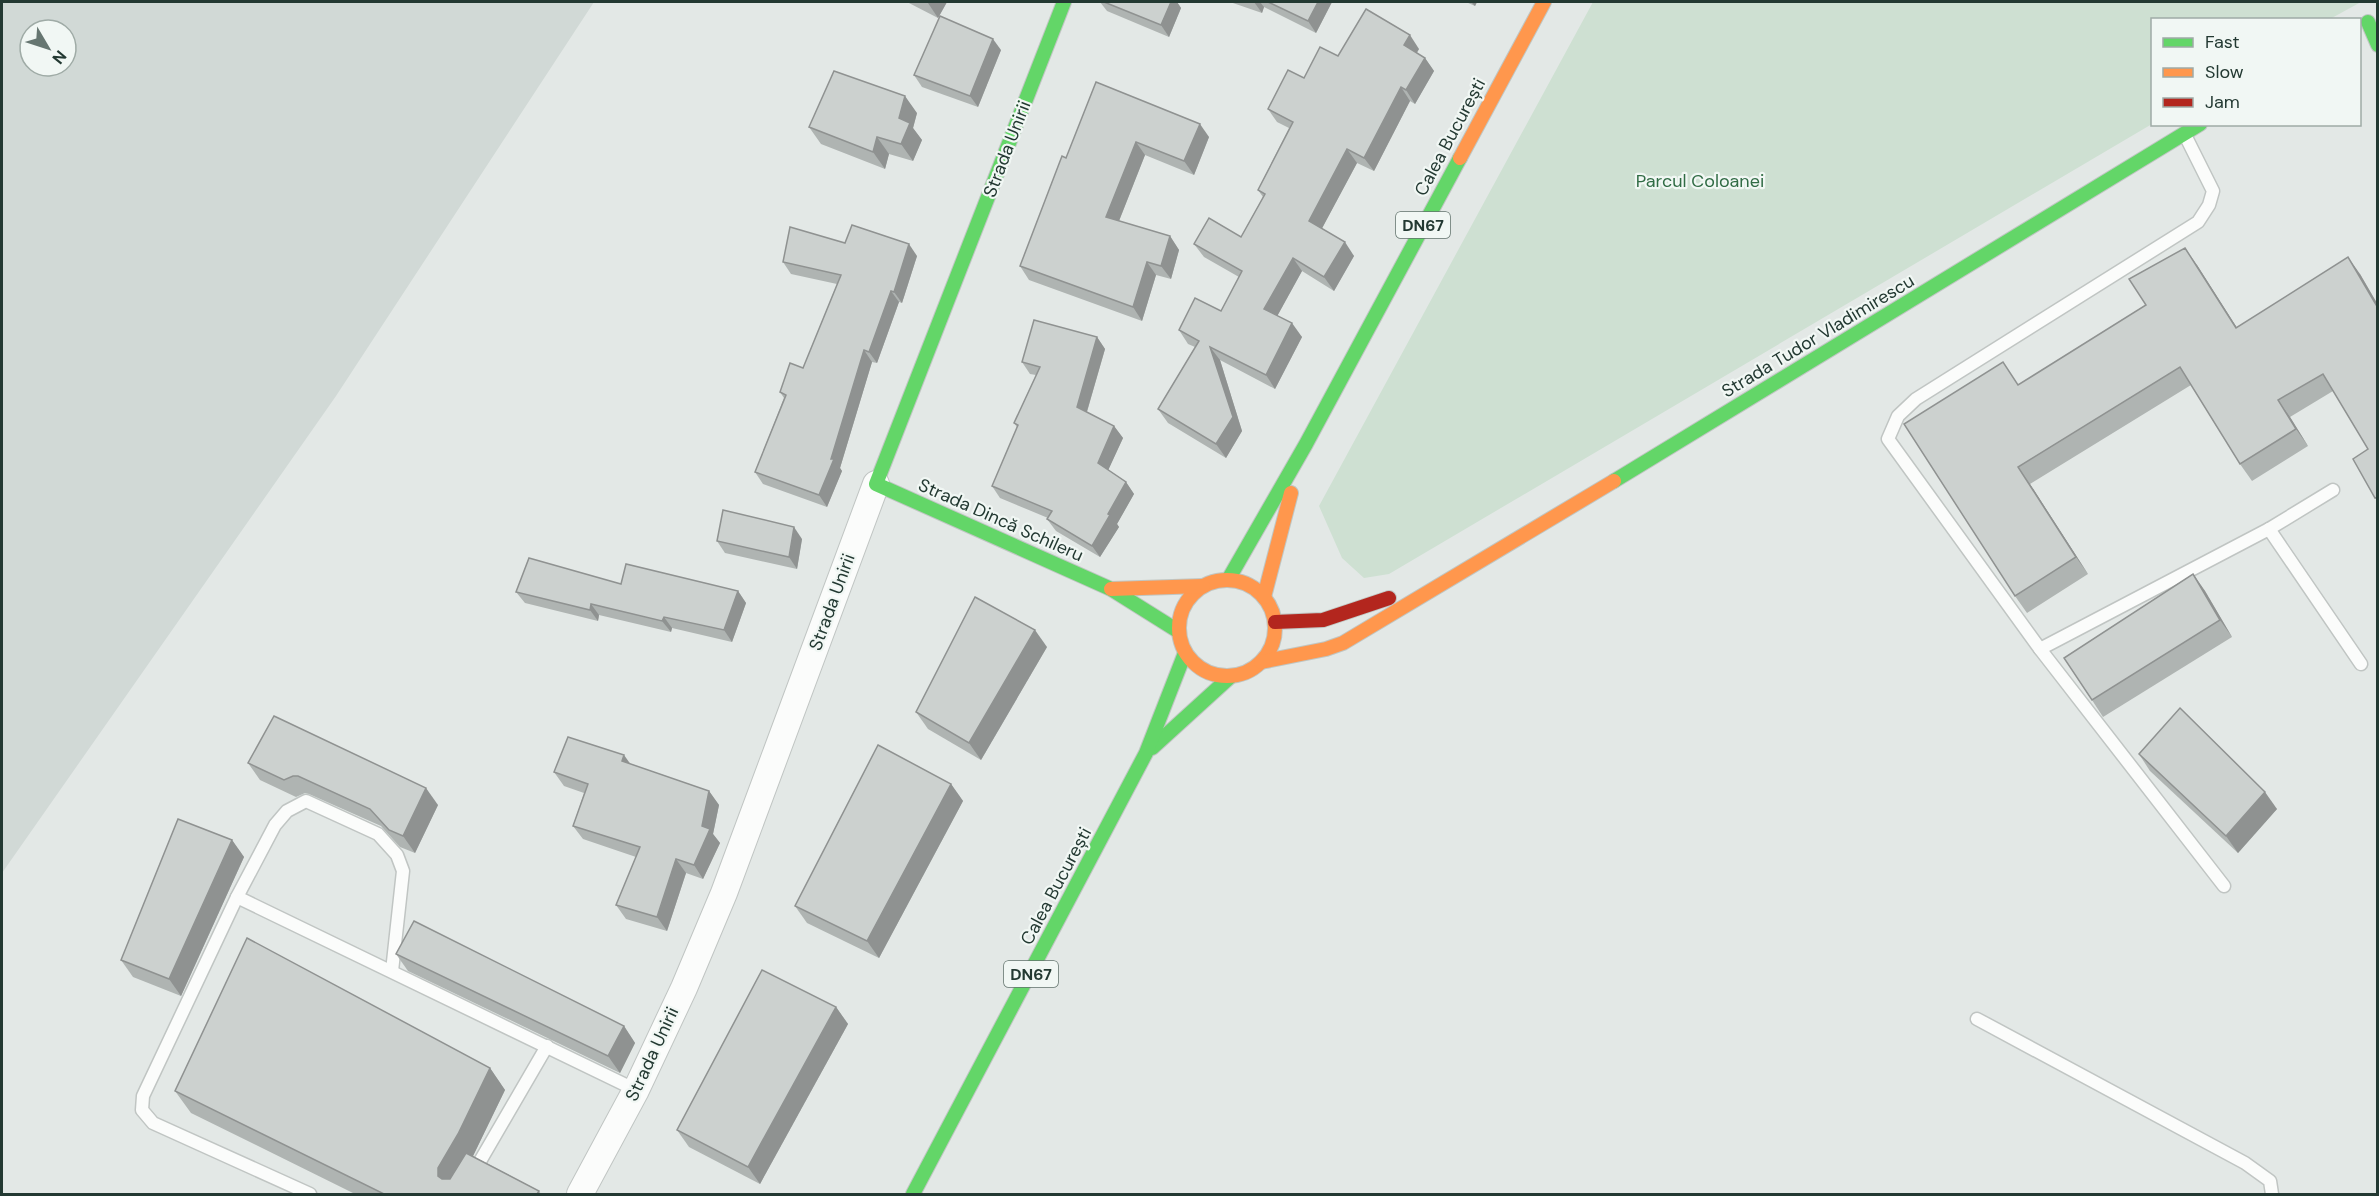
<svg xmlns="http://www.w3.org/2000/svg" width="2379" height="1196" viewBox="0 0 2379 1196" font-family="'DM Sans',sans-serif">
	<style>
		.built { fill: #d1d9d6; fill-rule: evenodd }
		.green { fill: #cee0d2 }
		.lines { fill: none; stroke-linecap: round; stroke-linejoin: round }
		.lane-casing { stroke: #c0c5c3; stroke-width: 15 }
		.street-casing { stroke: #c0c5c3; stroke-width: 28 }
		.fast-casing { stroke: #c0c6c3; stroke-width: 16 }
		.slow-casing { stroke: #c0c6c3; stroke-width: 16 }
		.jam-casing { stroke: #c0c6c3; stroke-width: 16 }
		.lane { stroke: #fbfcfb; stroke-width: 12 }
		.street { stroke: #fbfcfb; stroke-width: 26 }
		.fast { stroke: #63d668; stroke-width: 14 }
		.slow { stroke: #ff974d; stroke-width: 14 }
		.jam { stroke: #b3261e; stroke-width: 14 }
		.wall { fill: #afb4b2 }
		.shaded-wall { fill: #8f9291 }
		.building { fill: #ccd1cf; stroke: #8f9291; stroke-width: 1.5 }
		.labels { text-anchor: middle; stroke-width: 4.5; stroke-linejoin: round; paint-order: stroke }
		.shield { fill: #f1f7f4; stroke: #61726c; stroke-width: 1.5 }
		.shield-label { font-size: 16px; font-weight: bold; fill: #233932 }
		.street-label { font-size: 18px; fill: #233932; stroke: #f1f7f4 }
		.park-label { font-size: 18px; fill: #316c45; stroke: #f1f7f4 }
	</style>
	<rect width="100%" height="100%" fill="#e3e8e6"/>
	<path class="built" d="M2,2h592l-258,394 -334,477zM30,30h36v36h-36z"/>
	<path class="green" d="M1593,2h768l-31,17 -178,1v104l-763,450 -25,4 -22,-20 -23,-52z"/>
	<g class="lines">
		<defs>
			<g id="lane">
				<path d="M2185,135l28,56 -4,14 -11,17 -282,177 -18,17 -10,23 152,210 184,237"/>
				<path d="M2269,529l92,135"/>
				<path d="M2040,649l229,-120 64,-39"/>
				<path d="M237,897l399,193"/>
				<path d="M1977,1019l268,144 25,18 2,13"/>
				<path d="M310,1194l-157,-71 -11,-13 1,-14 94,-199 38,-72 12,-14 19,-10 72,33 19,21 6,16 -11,100"/>
				<path d="M461,1194l86,-148"/>
			</g>
			<path id="street" d="M580,1194l56,-104 48,-102 40,-95 152,-409"/>
			<g id="fast">
				<path d="M1064,2l-188,482 235,105 67,42"/>
				<path d="M2368,22l10,23"/>
				<path d="M1614,481l586,-357"/>
				<path d="M1228,580l78,-136 154,-286"/>
				<path d="M1152,748l78,-71"/>
				<path d="M913,1194l233,-441 39,-100"/>
			</g>
			<g id="slow">
				<path d="M1460,158l84,-156"/>
				<circle cx="1227" cy="628" r="48"/>
				<path d="M1111,589l92,-3"/>
				<path d="M1264,597l27,-104"/>
				<path d="M1261,662l65,-13 17,-6 271,-162"/>
			</g>
			<path id="jam" d="M1275,622l48,-2 66,-22"/>
		</defs>
		<use href="#lane" class="lane-casing"/>
		<use href="#street" class="street-casing"/>
		<use href="#fast" class="fast-casing"/>
		<use href="#slow" class="slow-casing"/>
		<use href="#jam" class="jam-casing"/>
		<use href="#lane" class="lane"/>
		<use href="#street" class="street"/>
		<use href="#fast" class="fast"/>
		<use href="#slow" class="slow"/>
		<use href="#jam" class="jam"/>
	</g>
	<g class="wall">
		<path d="M907,2h40l-9,16z"/>
		<path d="M1100,2h77l4,6 -12,29 -62,-26z"/>
		<path d="M1230,2h102l-16,31 -52,-26 -2,6z"/>
		<path d="M1466,2h11l-2,4z"/>
		<path d="M1419,49l-2,4 8,5 9,13 -19,33 -5,-3 -36,70 -17,-8 -35,65 32,28 -20,35 -32,-20 -25,45 25,21 -27,52 -55,-29 22,71 -16,27 -58,-35 -10,-14 37,-62 -7,-3 -9,-14 42,-19 18,-34 -35,-20 -10,-13 47,-7 22,-40 -5,-7 31,-62 -12,-6 -9,-13 36,-31 34,-22z"/>
		<path d="M1001,50l-23,57 -56,-20 -8,-12z"/>
		<path d="M1096,82l113,55 -15,38 -49,-20 -26,66 51,15 9,14 -8,29 -15,-4 -14,46 -113,-41 -9,-14 46,-108z"/>
		<path d="M917,113l-4,15 9,12 -9,21 -24,-7 -4,15 -64,-25 -12,-17z"/>
		<path d="M845,243l72,13 -15,47 -3,-1 -22,61 -5,-1 -32,106 2,3 -15,36 -64,-23 -8,-12 29,-74 -4,-6 23,-24 34,-84 -46,-10 -8,-12z"/>
		<path d="M2197,265l40,63 123,-54 18,31v196l-3,-3 -7,-49 -35,-58 -43,26 18,29 -56,35 -12,-17 -49,-79 -161,99 58,90 -61,39 -12,-17 3,-211 128,-80z"/>
		<path d="M1097,337l8,12 -18,63 27,14 9,12 -15,32 18,12 8,12 -17,30 2,3 -19,30 -44,-26 -9,-12 1,-1 -48,-20 -8,-12 25,-59 -3,-4 22,-48 -6,-1 -8,-12z"/>
		<path d="M802,539l-5,30 -72,-16 -8,-12z"/>
		<path d="M2193,574l12,17 27,46 -129,80 -11,-17z"/>
		<path d="M621,584l117,7 8,12 -14,39 -60,-14 -1,4 -72,-17 -1,6 -73,-18 -9,-11z"/>
		<path d="M1047,647l-66,113 -53,-31 -12,-17z"/>
		<path d="M2139,754l138,55 -39,44 -88,-82z"/>
		<path d="M248,763l190,42 -23,48 -15,-6 -19,-21 -72,-32 -4,-1 -9,4 -36,-17z"/>
		<path d="M631,764l78,27 10,14 -6,29 7,9 -17,36 -17,-6 -19,58 -41,-12 -10,-14 20,-48 -53,-18 -10,-13 11,-33 -20,-7 -10,-14z"/>
		<path d="M951,784l12,17 -84,157 -72,-35 -12,-17z"/>
		<path d="M232,840l12,17 -63,139 -48,-19 -12,-17z"/>
		<path d="M396,954l228,72 11,17 -15,30 -212,-102z"/>
		<path d="M836,1007l12,17 -88,160 -71,-37 -12,-17z"/>
		<path d="M490,1068l15,22 -32,66 66,35 2,3h-186l-164,-81 -16,-22z"/>
	</g>
	<g class="shaded-wall">
		<path d="M929,2h18l-9,16 -10,-15z"/>
		<path d="M1171,2h6l4,6 -12,29 -8,-12z"/>
		<path d="M1254,2h6l4,5 -2,6z"/>
		<path d="M1318,2h14l-16,31 -8,-12z"/>
		<path d="M1471,2h6l-2,4z"/>
		<path d="M1410,35l9,14 -6,9 -9,-13z"/>
		<path d="M993,39l8,11 -23,57 -8,-11z"/>
		<path d="M1425,58l9,13 -19,33 -9,-14z"/>
		<path d="M1401,87l9,14 -36,70 -10,-13z"/>
		<path d="M905,96l12,17 -4,15 9,12 -9,21 -12,-17 -2,-26z"/>
		<path d="M1200,124l9,13 -15,38 -10,-14z"/>
		<path d="M877,137l12,17 -4,15 -12,-17z"/>
		<path d="M1136,142l9,13 -30,76 -9,-14z"/>
		<path d="M1347,149l10,14 -38,71 -10,-13z"/>
		<path d="M1170,236l9,14 -8,29 -10,-13z"/>
		<path d="M1345,242l9,14 -20,35 -10,-14z"/>
		<path d="M909,244l8,12 -15,47 -8,-11z"/>
		<path d="M2185,248l12,17 51,80 -12,-17z"/>
		<path d="M2348,257l12,17 18,31v3z"/>
		<path d="M1293,258l9,13 -28,51 -10,-13z"/>
		<path d="M1147,262l9,13 -14,46 -9,-14z"/>
		<path d="M891,291l8,11 -22,61 -8,-11z"/>
		<path d="M1292,323l10,14 -27,52 -9,-14z"/>
		<path d="M1097,337l8,12 -20,69 -8,-11z"/>
		<path d="M1210,347l10,13 22,71 -16,27 -10,-14z"/>
		<path d="M864,350l8,12 -32,106 2,3 -15,36 -8,-12 12,-36z"/>
		<path d="M2278,400l12,17 18,29 -12,-17z"/>
		<path d="M1114,426l9,12 -17,37 -8,-12z"/>
		<path d="M2018,467l12,17 58,90 -12,-17z"/>
		<path d="M1126,482l8,12 -17,30 2,3 -19,30 -8,-11 16,-32z"/>
		<path d="M794,527l8,12 -5,30 -8,-12z"/>
		<path d="M2193,574l12,17 27,46 -12,-17z"/>
		<path d="M738,591l8,12 -14,39 -8,-12z"/>
		<path d="M591,604l8,11 -1,6 -8,-11z"/>
		<path d="M664,617l8,11 -1,4 -9,-11z"/>
		<path d="M1035,630l12,17 -66,113 -12,-17z"/>
		<path d="M624,755l10,14 -12,-8z"/>
		<path d="M951,784l12,17 -84,157 -12,-17z"/>
		<path d="M426,788l12,17 -23,48 -12,-17z"/>
		<path d="M709,791l10,14 -6,29 7,9 -17,36 -9,-14z"/>
		<path d="M2265,792l12,17 -39,44 -12,-17z"/>
		<path d="M232,840l12,17 -63,139 -12,-17z"/>
		<path d="M676,859l10,14 -19,58 -10,-14z"/>
		<path d="M836,1007l12,17 -88,160 -12,-17z"/>
		<path d="M624,1026l11,17 -15,30 -12,-17z"/>
		<path d="M490,1068l15,22 -32,66 -19,34 -16,-14v-8z"/>
	</g>
	<g class="building">
		<path d="M1104,2h67l-10,23z"/>
		<path d="M1268,2h50l-10,19z"/>
		<path d="M1366,9l44,26 -6,10 21,13 -19,32 -5,-3 -37,71 -17,-9 -38,72 36,21 -21,35 -31,-19 -29,51 28,14 -26,52 -56,-28 23,70 -17,27 -58,-35 41,-68 -20,-11 16,-32 26,13 21,-40 -48,-27 15,-26 32,19 24,-43 -7,-4 35,-68 -25,-13 20,-39 16,8 16,-31 18,9z"/>
		<path d="M940,16l53,23 -23,57 -56,-21z"/>
		<path d="M834,71l71,25 -6,22 11,5 -9,21 -24,-7 -4,15 -64,-25z"/>
		<path d="M1096,82l104,42 -16,37 -48,-19 -30,75 64,19 -9,30 -14,-4 -14,45 -113,-41 42,-110 4,2z"/>
		<path d="M852,225l57,19 -15,48 -3,-1 -22,61 -5,-2 -33,109h3l-15,36 -64,-23 31,-77 -6,-3 10,-29 13,5 38,-93 -58,-13 7,-35 55,16z"/>
		<path d="M2185,248l51,80 112,-71 30,51v189l-3,1 -22,-39 15,-10 -45,-75 -45,26 18,29 -56,35 -60,-97 -162,100 58,90 -61,39 -111,-172 99,-62 15,23 128,-80 -17,-26z"/>
		<path d="M1034,320l63,17 -20,70 37,19 -16,37 28,19 -18,32 2,1 -18,31 -45,-27 5,-8 -60,-25 26,-61 -4,-2 26,-56 -18,-5z"/>
		<path d="M723,510l71,17 -5,30 -72,-16z"/>
		<path d="M529,558l92,26 5,-20 112,27 -14,39 -60,-13 -2,4 -71,-17 -1,6 -74,-18z"/>
		<path d="M2193,574l27,46 -128,80 -28,-42z"/>
		<path d="M975,597l60,33 -66,113 -53,-31z"/>
		<path d="M2180,708l85,84 -39,44 -87,-82z"/>
		<path d="M274,716l152,72 -23,48 -14,-6 -19,-21 -72,-33h-5l-9,4 -36,-17z"/>
		<path d="M568,737l56,18 -2,6 87,30 -7,35 8,3 -16,36 -18,-6 -19,58 -41,-12 24,-58 -67,-21 15,-42 -34,-12z"/>
		<path d="M878,745l73,39 -84,157 -72,-35z"/>
		<path d="M178,819l54,21 -63,139 -48,-19z"/>
		<path d="M414,921l210,105 -16,30 -212,-102z"/>
		<path d="M247,938l243,130 -32,66 -20,34v8l4,3h8l16,-26 73,38 -2,3h-153l-209,-103z"/>
		<path d="M762,970l74,37 -88,160 -71,-37z"/>
	</g>
	<g class="labels">
		<g class="shield">
			<rect x="1396" y="212" width="54" height="26" rx="4.5"/>
			<rect x="1004" y="961" width="54" height="26" rx="4.5"/>
		</g>
		<g class="shield-label">
			<text x="1423" y="231">DN67</text>
			<text x="1031" y="980">DN67</text>
		</g>
		<g class="street-label">
			<text transform="translate(1450 137) rotate(-62)" y="6">Calea București</text>
			<text transform="translate(1007 149) rotate(-69)" y="6">Strada Unirii</text>
			<text transform="translate(1818 336) rotate(-31)" y="6">Strada Tudor Vladimirescu</text>
			<text transform="translate(1001 520) rotate(24)" y="6">Strada Dincă Schileru</text>
			<text transform="translate(832 602) rotate(-70)" y="6">Strada Unirii</text>
			<text transform="translate(1056 886) rotate(-62)" y="6">Calea București</text>
			<text transform="translate(652 1054) rotate(-65)" y="6">Strada Unirii</text>
		</g>
		<g class="park-label">
			<text x="1700" y="187">Parcul Coloanei</text>
		</g>
	</g>
	<rect width="2379" height="1196" fill="none" stroke="#233932" stroke-width="6"/>
	<rect x="2151" y="18" width="210" height="108" fill="#f1f7f4" stroke="#9faba6" stroke-width="1.5"/>
	<rect x="2163" y="38" width="30" height="9" fill="#63d668" stroke="#9faba6" stroke-width="1.5"/>
	<text x="2205" y="48" font-size="18" fill="#233932">Fast</text>
	<rect x="2163" y="68" width="30" height="9" fill="#ff974d" stroke="#9faba6" stroke-width="1.5"/>
	<text x="2205" y="78" font-size="18" fill="#233932">Slow</text>
	<rect x="2163" y="98" width="30" height="9" fill="#b3261e" stroke="#9faba6" stroke-width="1.5"/>
	<text x="2205" y="108" font-size="18" fill="#233932">Jam</text>
	<g transform="translate(48 48) rotate(129)"><circle r="28" fill="#f1f7f4" stroke="#9faba6" stroke-width="1.5"/>
	<path d="M0-4.5L10 22L0 15L-10 22Z" fill="#667671"/>
	<text y="-9" font-size="16" font-weight="bold" text-anchor="middle" fill="#233932">N</text>
	</g>
</svg>
